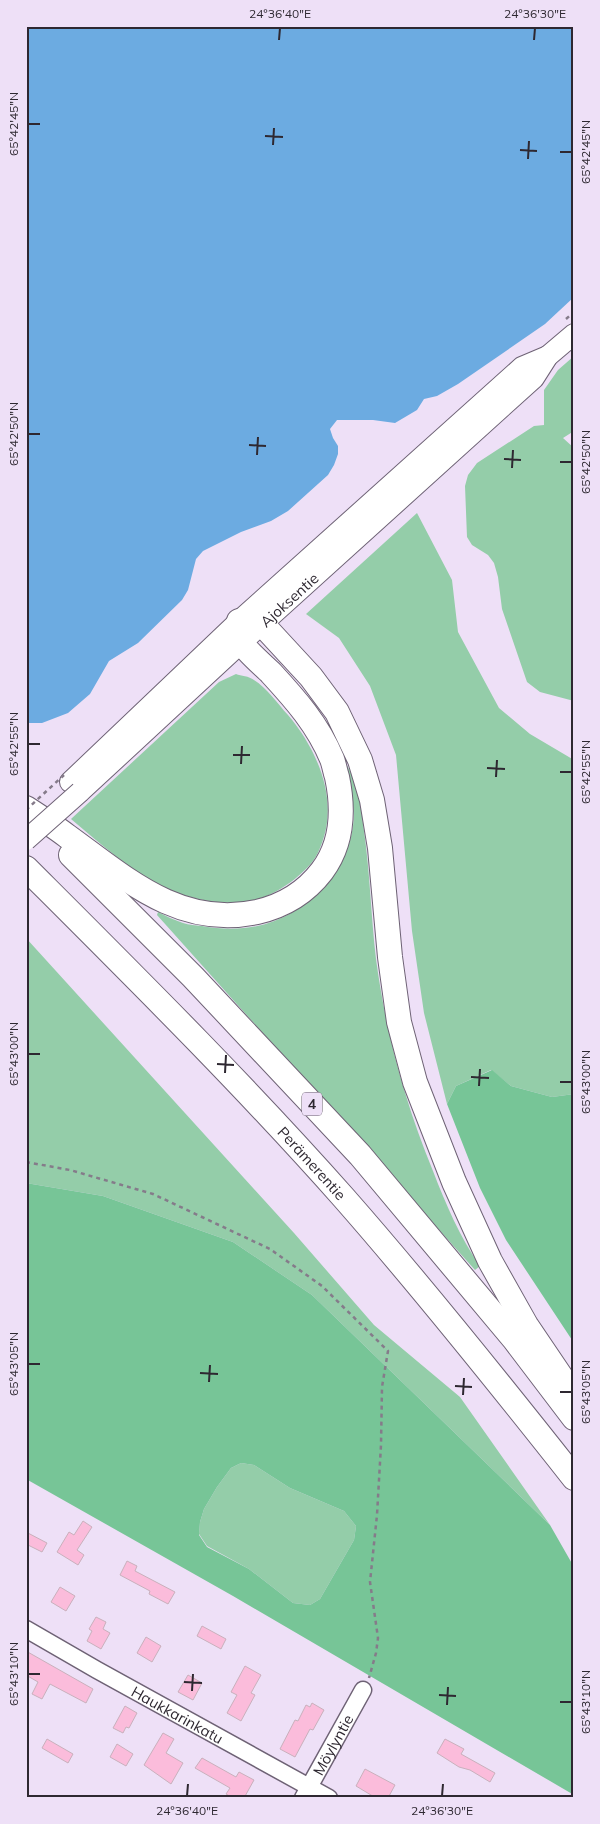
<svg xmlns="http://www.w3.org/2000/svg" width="600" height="1824" viewBox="0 0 600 1824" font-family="Mulish,sans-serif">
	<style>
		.green { fill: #94cda9 }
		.forest { fill: #77c597; fill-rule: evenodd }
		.water { fill: #6cabe1 }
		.building { fill: #fbbcdb; stroke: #c9b0bc }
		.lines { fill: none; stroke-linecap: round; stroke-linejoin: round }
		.minor-casing { stroke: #6e6275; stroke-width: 19 }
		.major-casing { stroke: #6e6275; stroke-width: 22 }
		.highway-casing { stroke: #6e6275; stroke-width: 26 }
		.path { stroke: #857b8a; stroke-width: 2.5; stroke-dasharray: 4 4; stroke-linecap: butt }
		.minor { stroke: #fff; stroke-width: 16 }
		.major { stroke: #fff; stroke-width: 20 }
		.highway { stroke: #fff; stroke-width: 24 }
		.major-bridge-casing { stroke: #6e6275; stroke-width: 22; stroke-linecap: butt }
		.path-bridge { stroke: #857b8a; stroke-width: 2.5; stroke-dasharray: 4 4; stroke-linecap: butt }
		.major-bridge { stroke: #fff; stroke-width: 20 }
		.ticks { fill: none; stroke: #2e2831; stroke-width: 2 }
		.labels { text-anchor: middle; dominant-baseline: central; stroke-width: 4; stroke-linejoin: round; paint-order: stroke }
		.shield { fill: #eee0f7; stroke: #685f6c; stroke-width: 1 }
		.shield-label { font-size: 14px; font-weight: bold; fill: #2e2831 }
		.street-label { font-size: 15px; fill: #2e2831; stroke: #eee0f7 }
		.neatline { fill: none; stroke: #2e2831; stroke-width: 2 }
		.ticks-label { font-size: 12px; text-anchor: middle; fill: #2e2831 }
	</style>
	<rect width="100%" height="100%" fill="#eee0f7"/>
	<g class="green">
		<polygon points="574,356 574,431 563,438 574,448 574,701 540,692 527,682 502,609 498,577 494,563 488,555 472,545 467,537 465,486 468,475 477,463 534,426 544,425 544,390 558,370"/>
		<polygon points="417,513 452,580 458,632 499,708 530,734 574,760 574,1094 552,1097 511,1086 491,1070 456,1086 447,1104 424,1013 412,931 396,755 370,686 339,638 306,614"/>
		<path d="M236,674C241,676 249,676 254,680C267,688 277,703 288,715C312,743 332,784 327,822C326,833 320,852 313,861C296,882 267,901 239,903C216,904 186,898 165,888C130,871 101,844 71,819L219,682Z"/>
		<path d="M345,762C358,782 361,807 364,831C370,873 371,916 376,959C386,1033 405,1103 433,1171C446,1205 460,1237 480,1266L475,1270L157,915L158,912C166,916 174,920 183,923C189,925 195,925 202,926C251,935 293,922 325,884C340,866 350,849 353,826C356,806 349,782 345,762Z"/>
		<polygon points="26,938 294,1233 374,1325 460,1397 550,1525 312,1295 233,1242 103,1196 26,1183"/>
		<polygon points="241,1463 254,1465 290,1488 344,1511 356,1526 354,1540 320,1599 310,1605 293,1603 249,1569 207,1546 199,1534 200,1522 204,1509 217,1487 231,1468"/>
	</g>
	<g class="forest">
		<polygon points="492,1070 511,1086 552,1097 574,1094 574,1343 506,1240 480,1188 447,1104 456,1086"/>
		<path d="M26,1183L103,1196L233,1242L312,1295L550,1525L574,1567V1795L233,1596L26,1479ZM241,1463L254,1465L290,1488L344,1511L356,1526L354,1540L320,1599L310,1605L293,1603L249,1569L207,1547L199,1535L200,1522L204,1509L217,1487L231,1468Z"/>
	</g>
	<polygon class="water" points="26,26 574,26 574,297 545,324 458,384 437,396 424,399 417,410 395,423 373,420 337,420 330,429 333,438 338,446 338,454 334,465 328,475 288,511 271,521 241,532 203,551 196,559 188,590 182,600 138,643 109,661 90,694 68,713 42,723 26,723"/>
	<g class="building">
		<polygon points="83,1521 92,1527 77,1550 84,1555 78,1565 57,1552 69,1532 74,1535"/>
		<polygon points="26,1532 47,1543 42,1552 26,1544"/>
		<polygon points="127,1561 137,1566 135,1571 175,1592 168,1604 149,1594 150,1591 120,1575"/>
		<polygon points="60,1587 75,1596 66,1611 51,1602"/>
		<polygon points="96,1617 106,1622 103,1629 110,1633 101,1649 87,1641 92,1631 89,1629"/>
		<polygon points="202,1626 226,1639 221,1649 197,1636"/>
		<polygon points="146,1637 161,1646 152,1662 137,1653"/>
		<polygon points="26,1651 93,1689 86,1703 50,1684 42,1699 32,1694 38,1682 26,1675"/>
		<polygon points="245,1666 261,1675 251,1693 255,1695 241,1721 227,1713 237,1695 231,1692"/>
		<polygon points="188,1675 202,1683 193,1700 178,1692"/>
		<polygon points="312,1703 324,1710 313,1730 310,1729 295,1757 280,1749 295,1720 298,1721 306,1705 310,1707"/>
		<polygon points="125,1706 137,1713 129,1728 126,1727 123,1733 113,1728"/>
		<polygon points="163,1733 174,1739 166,1753 183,1763 171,1784 144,1765"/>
		<polygon points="47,1739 73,1754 68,1763 42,1748"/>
		<polygon points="445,1739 464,1749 461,1754 495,1773 490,1782 470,1770 459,1767 437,1753"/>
		<polygon points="117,1744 133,1754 126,1766 110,1757"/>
		<polygon points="202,1758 236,1777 239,1772 254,1780 244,1798 233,1798 226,1794 230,1788 195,1768"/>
		<polygon points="365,1769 395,1785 388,1798 376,1798 356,1786"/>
	</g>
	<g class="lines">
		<g class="minor-casing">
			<g id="minor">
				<path id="s1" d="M26,1629L97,1670L329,1798"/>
				<path id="s2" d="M303,1798L363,1690"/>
			</g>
		</g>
		<g class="major-casing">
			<g id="major">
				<polyline points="70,782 239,621 522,367 548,356"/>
				<path id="s3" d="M80,792L241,643L534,378L548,356L574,334"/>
			</g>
		</g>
		<g class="highway-casing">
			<g id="highway">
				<path d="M26,808C40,817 54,826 67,836C124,877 179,929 257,912C283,906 306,892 322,871C343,843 344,810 337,777C335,771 334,764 332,759C318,725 295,699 271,673C264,666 246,651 242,643C239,638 239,627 239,621L263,625L311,677L337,712L360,760L372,800L380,848L390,957L399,1022L415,1082L454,1182L490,1261L526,1325L574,1396"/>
				<polyline points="71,855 193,977 360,1155 514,1339 574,1418"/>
				<path id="s4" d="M26,868C134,976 243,1084 344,1198C424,1289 499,1383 574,1478"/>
			</g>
		</g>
		<g class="path">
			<polyline points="566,319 574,312"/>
			<polyline points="26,1162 70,1170 153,1194 270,1249 322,1286 388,1351 382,1387 381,1445 377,1515 370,1582 378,1638 376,1653 369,1678"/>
		</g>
		<use href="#minor" class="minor"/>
		<use href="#major" class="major"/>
		<use href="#highway" class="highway"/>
		<g class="major-bridge-casing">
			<polyline id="major-bridge" points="26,840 80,792"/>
		</g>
		<polyline class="path-bridge" points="26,810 64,775"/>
		<use href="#major-bridge" class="major-bridge"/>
	</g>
	<path class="ticks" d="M279,40L280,28M534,40L535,28M28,124H40M265,136L283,137M273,145L274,128M520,150L537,151M560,152H572M528,159L529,141M28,434H40M249,445L266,446M257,455L258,437M504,459L521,460M560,462H572M512,468L513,450M28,744H40M233,755H250M241,764L242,746M487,768L505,769M560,772H572M496,777L497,760M28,1054H40M217,1064L234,1065M225,1073L226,1055M471,1077L489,1078M560,1082H572M479,1086L480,1069M28,1364H40M200,1373L218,1374M209,1382L210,1365M455,1386L472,1387M560,1392H572M463,1395L464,1378M28,1674H40M184,1682L202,1683M192,1691L193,1674M439,1695L456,1696M560,1702H572M447,1705L448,1687M187,1796L188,1784M442,1796L443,1784"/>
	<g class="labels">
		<rect class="shield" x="302" y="1092.5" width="20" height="23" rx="4"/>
		<g class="shield-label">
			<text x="312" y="1104">4</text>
		</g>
		<g class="street-label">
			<text stroke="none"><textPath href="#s3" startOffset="284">Ajoksentie</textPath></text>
			<text stroke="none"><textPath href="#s4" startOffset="411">Perämerentie</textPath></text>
			<text stroke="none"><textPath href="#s1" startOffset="174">Haukkarinkatu</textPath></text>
			<text stroke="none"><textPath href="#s2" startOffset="61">Möylyntie</textPath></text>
		</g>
	</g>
	<rect width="600" height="1824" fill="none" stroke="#eee0f7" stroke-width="55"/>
	<rect x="28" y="28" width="544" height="1768" class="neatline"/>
	<g class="ticks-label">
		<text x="280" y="18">24°36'40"E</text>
		<text x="535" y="18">24°36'30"E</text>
		<text transform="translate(14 124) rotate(-90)" y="4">65°42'45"N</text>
		<text transform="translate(586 152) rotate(-90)" y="4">65°42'45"N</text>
		<text transform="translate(14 434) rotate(-90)" y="4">65°42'50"N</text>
		<text transform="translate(586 462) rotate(-90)" y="4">65°42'50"N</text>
		<text transform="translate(14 744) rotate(-90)" y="4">65°42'55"N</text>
		<text transform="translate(586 772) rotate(-90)" y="4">65°42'55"N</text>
		<text transform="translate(14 1054) rotate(-90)" y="4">65°43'00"N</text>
		<text transform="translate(586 1082) rotate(-90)" y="4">65°43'00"N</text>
		<text transform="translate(14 1364) rotate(-90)" y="4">65°43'05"N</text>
		<text transform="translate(586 1392) rotate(-90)" y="4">65°43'05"N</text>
		<text transform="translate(14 1674) rotate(-90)" y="4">65°43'10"N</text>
		<text transform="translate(586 1702) rotate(-90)" y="4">65°43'10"N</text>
		<text x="187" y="1815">24°36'40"E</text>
		<text x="442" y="1815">24°36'30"E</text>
	</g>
</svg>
